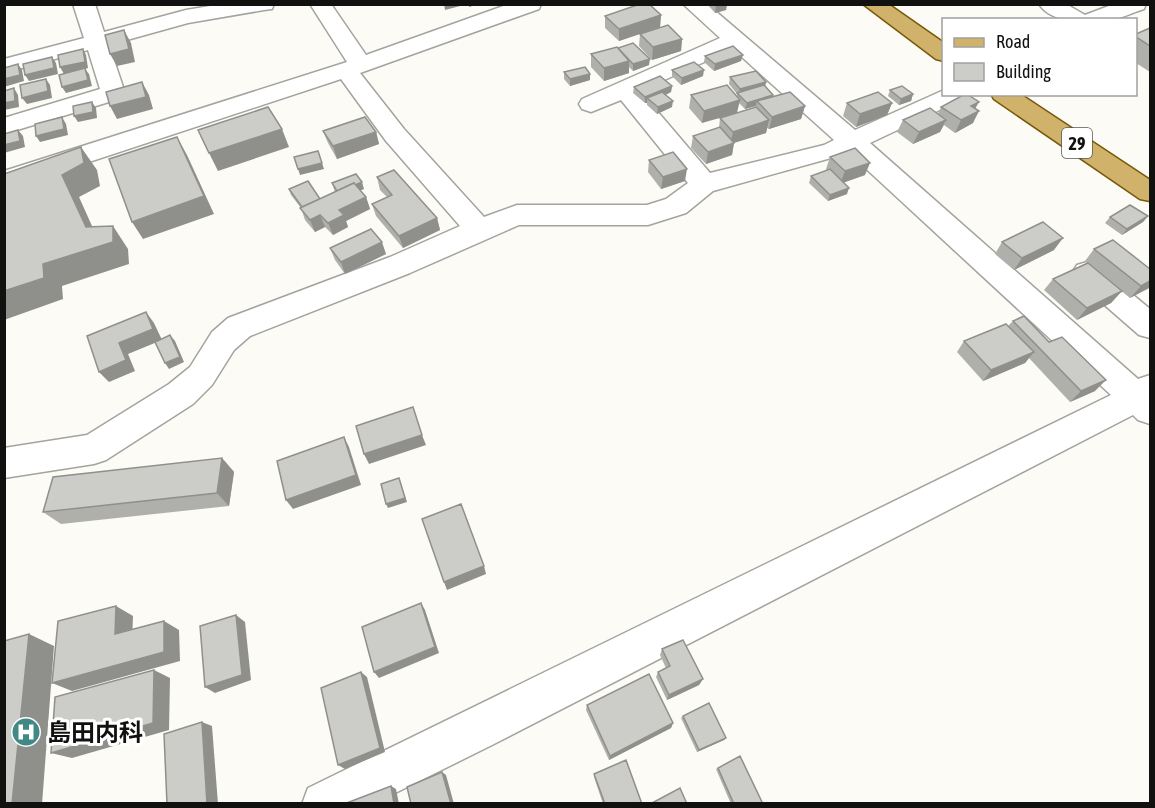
<svg xmlns="http://www.w3.org/2000/svg" width="1155" height="808" viewBox="0 0 1155 808" font-family="'Asap Condensed','Noto Sans JP',sans-serif">
	<style>
		.lines { fill: none; stroke-linecap: round; stroke-linejoin: round }
		.minor-casing { stroke: #a4a39e; stroke-width: 3 }
		.major-casing { stroke: #78580a; stroke-width: 3 }
		.minor { fill: #fff; fill-rule: evenodd }
		.major { fill: #d0b26a; fill-rule: evenodd }
		.wall { fill: #afb0ac }
		.shaded-wall { fill: #8f908c }
		.building { fill: #cccdc8; stroke: #8f908c; stroke-width: 1.5 }
		.labels { text-anchor: middle; dominant-baseline: central; stroke-width: 6; stroke-linejoin: round; paint-order: stroke }
		.shield { fill: #fff; stroke: #585857; stroke-width: 1.5 }
		.shield-label { font-size: 18px; font-weight: bold; fill: #11110f }
		.near-poi-label { font-size: 24px; font-weight: bold; fill: #11110f; stroke: #fff; text-anchor: start }
	</style>
	<rect width="100%" height="100%" fill="#fcfbf6"/>
	<g class="lines">
		<g class="minor-casing">
			<g id="minor">
				<polygon points="73,4 95,4 104,32 186,10 222,4 274,4 272,9 264,10 188,23 109,45 125,93 122,98 4,134 4,118 100,89 88,50 4,73 4,59 84,38"/>
				<path d="M310,4H331L366,55L509,4H541L539,9L360,73L404,129L484,217L517,205H647L666,199L688,183L621,100L591,112L582,109L579,104L582,99L720,38L683,4H707L855,130L944,90V94H966L963,99L870,143L1138,379L1150,375V424L1138,420L1133,415L492,745L373,804H302L308,788L1111,395L849,153L713,191L686,213L648,225H519L410,273L250,336L234,350L212,385L193,404L106,460L94,464L4,478V448L87,435L169,384L190,367L212,332L228,318L390,257L460,226L386,141L341,79L4,190V171L347,62ZM733,49L834,140L824,145L710,173L640,91Z"/>
				<path d="M1039,4H1066L1085,15L1114,4H1146L1144,9C1134,12 1122,18 1111,20C1090,22 1052,25 1039,4Z"/>
				<polygon points="1087,262 1097,265 1150,309 1150,338 1139,335 1077,281 1072,273 1077,265"/>
			</g>
		</g>
		<g class="major-casing">
			<g id="major">
				<polygon points="863,4 888,4 944,43 944,61 936,59"/>
				<polygon points="991,94 1020,94 1150,180 1150,201 1140,199 994,99"/>
			</g>
		</g>
		<use href="#minor" class="minor"/>
		<use href="#major" class="major"/>
	</g>
	<g class="wall">
		<polygon points="707,4 727,4 726,10 715,13"/>
		<polygon points="661,15 660,27 682,39 681,51 652,60 639,46 640,34 619,41 605,28 605,16"/>
		<polygon points="1150,28 1150,72 1136,63 1136,34"/>
		<polygon points="591,54 649,65 633,71 629,67 629,73 604,81 591,67"/>
		<polygon points="705,56 741,61 714,71 704,62"/>
		<polygon points="672,70 703,76 681,85 672,76"/>
		<polygon points="564,72 590,74 590,80 570,86 564,79"/>
		<polygon points="730,77 765,87 773,95 773,97 805,106 801,119 769,129 767,128 766,133 734,143 732,155 706,164 691,148 693,136 719,128 720,118 756,107 756,106 745,109 739,103 702,123 689,108 691,95 737,97 737,94 729,84"/>
		<polygon points="672,86 671,92 666,95 672,107 657,114 647,105 647,103 645,103 633,93 634,87"/>
		<polygon points="890,90 913,94 911,101 899,105 888,96"/>
		<polygon points="847,103 892,103 887,115 856,127 843,116"/>
		<polygon points="941,107 975,108 973,123 955,133 944,125 940,132 913,144 897,132 903,120 938,114"/>
		<polygon points="323,131 376,132 379,144 337,159 328,143"/>
		<polygon points="830,157 865,175 844,182 847,194 828,201 809,183 811,176 827,170 826,169"/>
		<polygon points="649,160 685,181 661,189 648,172"/>
		<polygon points="377,177 437,218 440,230 403,248 376,216 372,204 387,197 380,190"/>
		<polygon points="332,183 364,189 360,190 366,197 370,209 346,221 348,227 333,235 325,227 315,232 305,220 301,208 291,195 289,189 320,199 335,192"/>
		<polygon points="1148,216 1143,222 1122,235 1105,223 1110,217"/>
		<polygon points="1002,242 1054,250 1014,270 995,254"/>
		<polygon points="330,248 386,254 345,274 335,260"/>
		<polygon points="1094,249 1149,288 1130,298 1108,280 1122,291 1111,303 1077,320 1044,290 1053,279 1087,263 1085,261"/>
		<polygon points="1013,321 1095,391 1070,402 1029,358 1025,363 983,381 957,352 964,341 1008,326"/>
		<polygon points="222,458 234,472 229,506 61,524 43,512"/>
		<polygon points="662,649 703,679 699,685 667,700 656,677 658,672 666,668 660,655"/>
		<polygon points="587,705 673,723 671,728 609,760 586,710"/>
		<polygon points="683,716 726,738 724,740 697,752 681,718"/>
		<polygon points="718,768 759,804 731,804 716,769"/>
		<polygon points="594,774 642,804 603,804 594,777"/>
	</g>
	<g class="shaded-wall">
		<polygon points="444,4 464,4 464,5 445,10"/>
		<polygon points="469,4 480,4 469,7"/>
		<polygon points="716,4 727,4 726,10 715,13"/>
		<polygon points="661,15 660,27 619,41 619,29"/>
		<polygon points="124,30 131,43 135,62 117,66 110,54"/>
		<polygon points="682,39 681,51 652,60 653,47"/>
		<polygon points="83,49 86,55 88,68 85,69 89,74 92,86 66,93 62,87 64,74 60,67"/>
		<polygon points="743,55 741,61 714,71 715,64"/>
		<polygon points="52,57 56,63 58,74 29,81 25,75"/>
		<polygon points="650,59 649,65 633,71 633,64"/>
		<polygon points="629,61 629,73 604,81 604,68"/>
		<polygon points="18,64 22,70 24,81 4,87 4,79"/>
		<polygon points="704,70 703,76 681,85 682,78"/>
		<polygon points="590,74 590,80 570,86 570,79"/>
		<polygon points="46,79 50,85 52,98 27,104 22,98"/>
		<polygon points="142,82 149,95 153,109 117,119 110,106"/>
		<polygon points="766,82 765,88 738,95 740,89"/>
		<polygon points="672,86 671,92 650,101 647,98 647,103 645,103 645,97"/>
		<polygon points="14,88 18,95 19,107 4,110 4,103"/>
		<polygon points="913,94 911,101 899,105 901,99"/>
		<polygon points="773,95 772,102 757,101 756,106 745,109 747,103"/>
		<polygon points="740,100 737,113 702,123 704,111"/>
		<polygon points="673,101 672,107 657,114 658,107"/>
		<polygon points="92,102 96,108 97,118 78,122 74,116"/>
		<polygon points="979,102 972,114 971,106"/>
		<polygon points="892,103 887,115 856,127 860,114"/>
		<polygon points="805,106 801,119 769,129 772,117"/>
		<polygon points="979,111 973,123 955,133 961,120"/>
		<polygon points="62,117 66,124 68,135 40,142 36,136"/>
		<polygon points="769,120 766,133 730,144 733,132"/>
		<polygon points="946,120 940,132 913,144 919,132"/>
		<polygon points="282,129 289,147 218,171 209,153"/>
		<polygon points="18,130 23,136 25,147 4,153 4,145"/>
		<polygon points="376,132 379,144 337,159 333,146"/>
		<polygon points="177,137 187,155 214,214 143,239 132,222"/>
		<polygon points="734,143 732,155 706,164 708,152"/>
		<polygon points="81,147 97,170 100,186 79,197 101,246 113,226 128,249 129,264 62,286 63,299 4,320 4,291 86,227 62,175"/>
		<polygon points="322,163 324,169 300,175 298,169"/>
		<polygon points="870,163 865,175 840,184 845,171"/>
		<polygon points="687,169 685,181 661,189 663,177"/>
		<polygon points="362,182 364,189 340,198 338,192"/>
		<polygon points="849,188 847,194 828,201 830,195"/>
		<polygon points="366,197 370,209 346,221 348,227 333,235 328,223 339,210"/>
		<polygon points="320,215 325,227 315,232 310,220"/>
		<polygon points="1148,216 1143,222 1122,235 1127,229"/>
		<polygon points="437,218 440,230 403,248 399,236"/>
		<polygon points="1063,238 1054,250 1014,270 1022,258"/>
		<polygon points="382,242 386,254 345,274 341,262"/>
		<polygon points="1150,281 1150,286 1149,288 1130,298 1141,286"/>
		<polygon points="1122,291 1111,303 1077,320 1087,308"/>
		<polygon points="146,312 154,323 162,340 128,354 135,371 109,382 99,372 119,343"/>
		<polygon points="170,335 175,341 184,362 169,369 165,363"/>
		<polygon points="1034,352 1025,363 983,381 991,370"/>
		<polygon points="1106,380 1095,391 1070,402 1081,391"/>
		<polygon points="422,435 426,445 369,464 364,454"/>
		<polygon points="344,437 349,447 361,485 293,509 286,500"/>
		<polygon points="222,458 234,472 229,506 217,493"/>
		<polygon points="399,478 407,502 388,508 386,504"/>
		<polygon points="484,566 486,574 447,590 444,582"/>
		<polygon points="421,603 425,610 439,653 379,678 374,672"/>
		<polygon points="116,606 133,616 132,643 115,634"/>
		<polygon points="236,615 245,622 251,680 215,693 205,687"/>
		<polygon points="164,621 179,630 180,661 72,691 52,683"/>
		<polygon points="29,634 54,646 42,804 12,804"/>
		<polygon points="154,670 170,678 169,730 72,758 51,753"/>
		<polygon points="361,672 367,677 385,752 345,769 338,765"/>
		<polygon points="703,679 699,685 667,700 669,695"/>
		<polygon points="202,722 212,726 218,804 207,804"/>
		<polygon points="673,723 671,728 609,760 610,756"/>
		<polygon points="726,738 724,740 697,752 699,750"/>
		<polygon points="442,772 446,775 454,804 451,804"/>
		<polygon points="391,786 396,789 399,804 394,804"/>
	</g>
	<g class="building">
		<polygon points="640,4 649,4 661,15 619,29 605,16"/>
		<polygon points="668,25 682,39 653,47 640,34"/>
		<polygon points="1150,28 1150,46 1136,37 1136,34"/>
		<polygon points="124,30 129,49 110,54 105,35"/>
		<polygon points="633,43 650,59 633,64 618,48"/>
		<polygon points="733,46 743,55 715,64 705,56"/>
		<polygon points="617,47 629,61 604,68 591,54"/>
		<polygon points="83,49 85,62 60,67 58,55"/>
		<polygon points="52,57 54,68 25,75 23,64"/>
		<polygon points="694,62 704,70 682,78 672,70"/>
		<polygon points="18,64 20,75 4,79 4,68"/>
		<polygon points="585,67 590,74 570,79 564,72"/>
		<polygon points="85,68 88,80 62,87 59,75"/>
		<polygon points="756,71 766,82 740,89 730,77"/>
		<polygon points="660,76 672,86 645,97 634,87"/>
		<polygon points="46,79 48,91 22,98 20,85"/>
		<polygon points="142,82 146,97 110,106 106,92"/>
		<polygon points="727,85 740,100 704,111 691,95"/>
		<polygon points="764,85 773,95 747,103 737,93"/>
		<polygon points="902,86 913,94 901,99 890,90"/>
		<polygon points="14,88 15,101 4,103 4,91"/>
		<polygon points="662,92 673,101 658,107 647,98"/>
		<polygon points="790,92 805,106 772,117 757,101"/>
		<polygon points="878,92 892,103 860,114 847,103"/>
		<polygon points="965,94 967,94 979,102 971,106 979,111 961,120 941,107"/>
		<polygon points="92,102 93,112 74,116 73,106"/>
		<polygon points="268,107 282,129 209,153 198,130"/>
		<polygon points="756,107 769,120 733,132 720,118"/>
		<polygon points="930,108 946,120 919,132 903,120"/>
		<polygon points="62,117 64,129 36,136 35,124"/>
		<polygon points="365,117 376,132 333,146 323,131"/>
		<polygon points="720,127 734,143 708,152 693,136"/>
		<polygon points="18,130 20,141 4,145 4,134"/>
		<polygon points="177,137 204,196 132,222 109,159"/>
		<polygon points="81,147 84,163 62,175 86,227 113,226 113,242 43,264 44,278 4,291 4,174"/>
		<polygon points="855,148 870,163 845,171 830,157"/>
		<polygon points="318,151 322,163 298,169 294,157"/>
		<polygon points="673,152 687,169 663,177 649,160"/>
		<polygon points="830,169 849,188 830,195 811,176"/>
		<polygon points="394,170 437,218 399,236 372,204 392,195 377,177"/>
		<polygon points="356,174 362,182 355,185 354,183 337,191 332,183"/>
		<polygon points="308,181 320,199 302,207 289,189"/>
		<polygon points="354,183 366,197 339,210 344,215 328,223 320,215 310,220 300,208"/>
		<polygon points="1130,205 1148,216 1127,229 1110,217"/>
		<polygon points="1043,222 1063,238 1022,258 1002,242"/>
		<polygon points="371,229 382,242 341,262 330,248"/>
		<polygon points="1113,240 1150,269 1150,281 1141,286 1094,249"/>
		<polygon points="1088,263 1122,291 1087,308 1053,279"/>
		<polygon points="146,312 153,329 119,343 126,360 99,372 87,336"/>
		<polygon points="1024,316 1049,342 1062,337 1106,380 1081,391 1013,321"/>
		<polygon points="1006,324 1034,352 991,370 964,341"/>
		<polygon points="170,335 180,357 165,363 155,342"/>
		<polygon points="413,407 422,435 364,454 356,426"/>
		<polygon points="344,437 356,475 286,500 277,461"/>
		<polygon points="222,458 217,493 43,512 53,477"/>
		<polygon points="399,478 405,498 386,504 381,484"/>
		<polygon points="461,504 484,566 444,582 422,519"/>
		<polygon points="421,603 435,647 374,672 362,627"/>
		<polygon points="116,606 115,634 164,621 164,652 52,683 58,621"/>
		<polygon points="236,615 242,675 205,687 200,626"/>
		<polygon points="29,634 12,804 4,804 4,641"/>
		<polygon points="683,640 703,679 669,695 658,672 670,666 662,649"/>
		<polygon points="154,670 153,723 51,753 55,697"/>
		<polygon points="361,672 380,748 338,765 321,688"/>
		<polygon points="649,674 673,723 610,756 587,705"/>
		<polygon points="709,703 726,738 699,750 683,716"/>
		<polygon points="202,722 207,804 167,804 164,734"/>
		<polygon points="740,756 762,802 759,804 734,804 718,768"/>
		<polygon points="626,760 642,804 605,804 594,774"/>
		<polygon points="442,772 451,804 411,804 407,787"/>
		<polygon points="391,786 394,804 344,804"/>
		<polygon points="680,788 687,804 652,804 652,803"/>
	</g>
	<defs>
		<g id="hospital-disc" transform="scale(1.5)"><circle r="9.5" fill="#418985" stroke="#fff"/><path d="M-5-5h3v3.5h4V-5h3V5h-3V1.5h-4V5h-3Z" fill="#fff"/></g>
	</defs>
	<g fill-rule="evenodd">
		<use href="#hospital-disc" x="26" y="732"/>
	</g>
	<g class="labels">
		<rect class="shield" x="1062" y="128" width="30" height="30" rx="4.5"/>
		<g class="shield-label">
			<text x="1077" y="143">29</text>
		</g>
		<g class="near-poi-label">
			<text x="47" y="732">島田内科</text>
		</g>
	</g>
	<rect width="1155" height="808" fill="none" stroke="#11110f" stroke-width="12"/>
	<rect x="942" y="18" width="195" height="78" fill="#ffffff" stroke="#a0a09f" stroke-width="1.5"/>
	<rect x="954" y="38" width="30" height="9" fill="#d0b26a" stroke="#a0a09f" stroke-width="1.5"/>
	<text x="996" y="48" font-size="18" fill="#11110f">Road</text>
	<rect x="954" y="63" width="30" height="18" fill="#cccdc8" stroke="#a0a09f" stroke-width="1.5"/>
	<text x="996" y="78" font-size="18" fill="#11110f">Building</text>
</svg>
